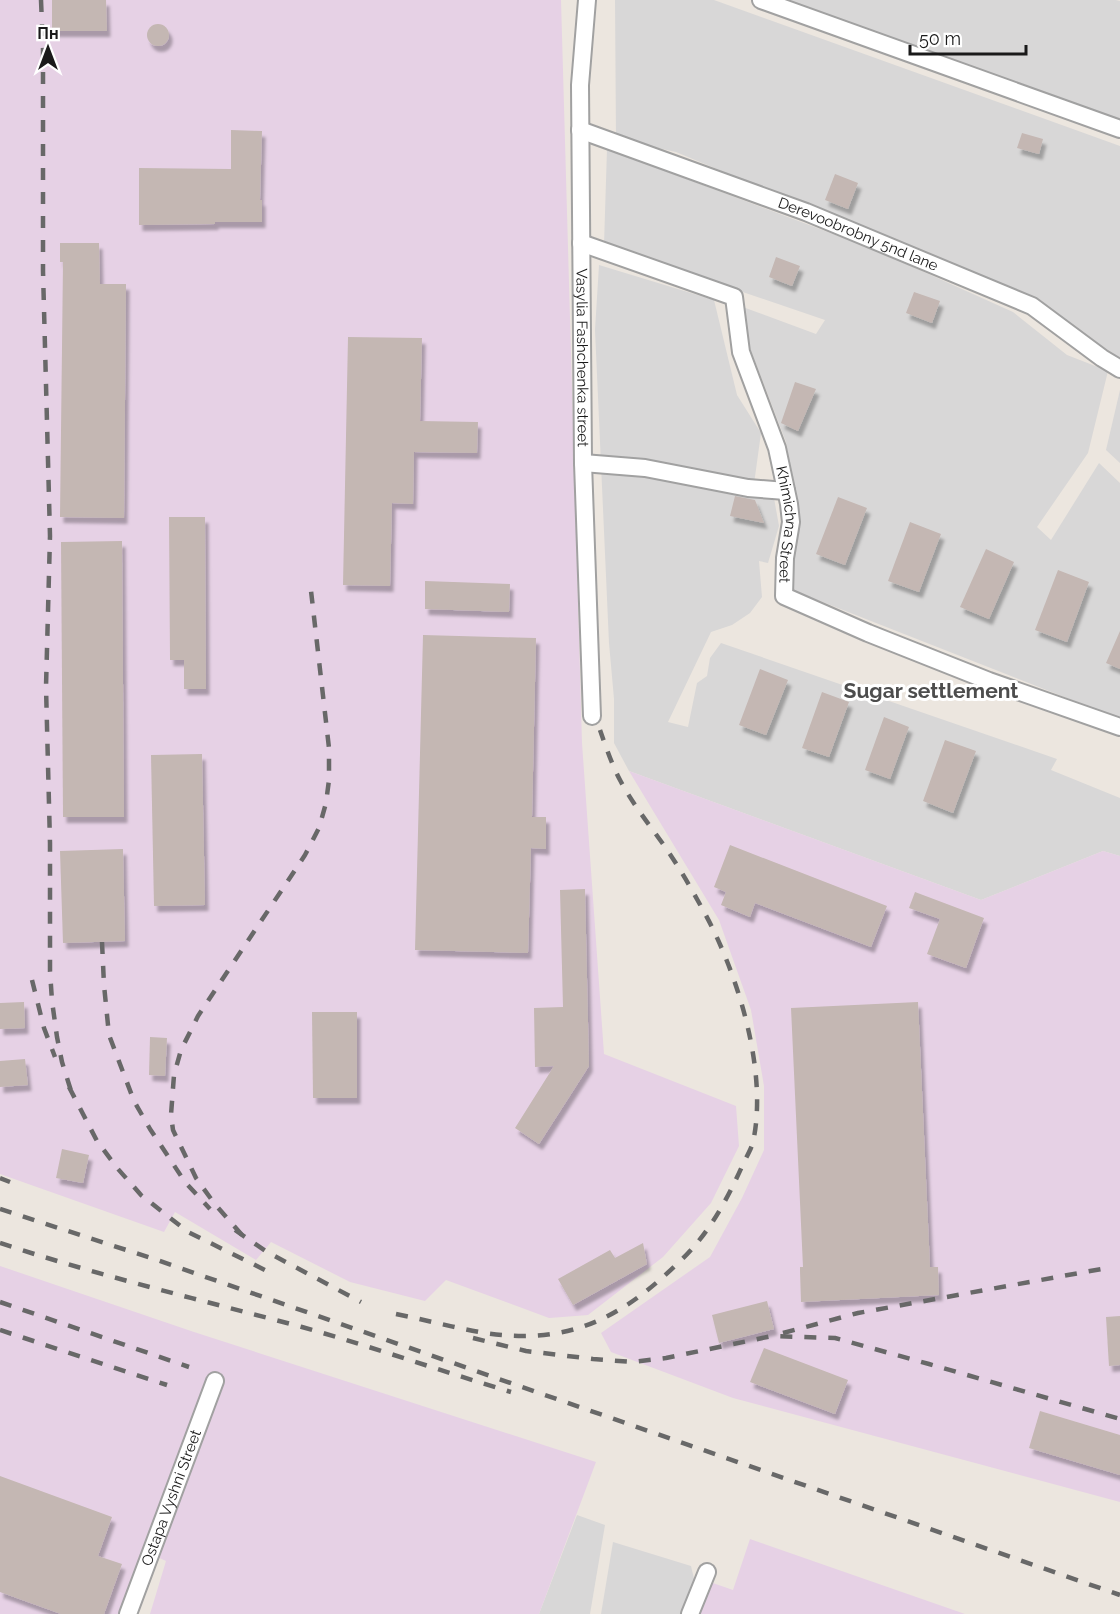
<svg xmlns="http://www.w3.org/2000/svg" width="1120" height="1614" viewBox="0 0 1120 1614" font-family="Raleway,sans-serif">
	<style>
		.residential { fill: #d8d7d7 }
		.industrial { fill: #e6d1e5 }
		.building { fill: #c4b7b3; filter: url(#shadow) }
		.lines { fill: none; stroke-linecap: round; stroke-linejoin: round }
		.minor-casing { stroke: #a1a1a1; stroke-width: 20 }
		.minor { stroke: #fff; stroke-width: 16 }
		.rail { stroke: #686868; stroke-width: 4.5; stroke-dasharray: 12 12; stroke-linecap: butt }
		.labels { text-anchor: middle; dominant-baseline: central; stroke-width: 6; stroke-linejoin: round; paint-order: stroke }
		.street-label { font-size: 15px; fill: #1a1a1a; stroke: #fff }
		.district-label { font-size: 21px; font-weight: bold; fill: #4d4d4d; stroke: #fff }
	</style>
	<defs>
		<filter id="shadow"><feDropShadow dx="3.5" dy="6" stdDeviation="1.5" flood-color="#0004"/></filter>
	</defs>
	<rect width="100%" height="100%" fill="#ece6df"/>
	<g class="residential">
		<polygon points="615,0 714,0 1120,146 1120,358 1036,302 676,152 616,139"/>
		<polygon points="774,0 1116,0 1120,1 1120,121"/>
		<polygon points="607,149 873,249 1013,312 1067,355 1108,371 1088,453 1037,527 1051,540 1099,463 1120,483 1120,719 787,588 794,496 786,442 741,325 740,306 816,334 825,320 604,245"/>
		<polygon points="599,265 714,300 737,395 761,433 754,484 772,487 779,526 768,563 759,561 762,597 750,613 732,625 711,632 668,722 688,727 697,683 707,676 710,658 721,643 1057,759 1051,770 1120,798 1120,856 1103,851 981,900 629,771 614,743 614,699 609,643 595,330"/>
		<polygon points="1120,390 1120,463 1106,450"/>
		<polygon points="577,1515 605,1525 590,1614 539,1614"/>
		<polygon points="613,1542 691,1566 696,1587 685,1614 601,1614"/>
	</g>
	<g class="industrial">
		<polygon points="0,0 561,0 582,743 604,1054 736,1106 739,1146 711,1203 663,1257 588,1315 549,1318 446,1280 425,1301 350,1282 271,1242 256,1260 175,1212 164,1232 0,1174"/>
		<polygon points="629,771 981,900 1103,851 1120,856 1120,1502 733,1398 611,1352 601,1333 710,1257 742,1198 764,1150 764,1086 751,1010 719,920"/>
		<polygon points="0,1266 194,1332 596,1462 539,1614 150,1614 166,1561 142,1550 119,1614 0,1614"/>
		<polygon points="750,1539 965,1614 695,1614 707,1581 733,1590"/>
	</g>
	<g class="building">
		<polygon points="52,0 106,0 107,31 52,31"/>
		<circle cx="158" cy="35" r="11"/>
		<polygon points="231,130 262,131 260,200 262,200 262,222 215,222 215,224 139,225 139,168 231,169"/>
		<polygon points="1022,133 1043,139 1039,154 1017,148"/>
		<polygon points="835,174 858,183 848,209 825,200"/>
		<polygon points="60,243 99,243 100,284 126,284 124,518 60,517 63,262 60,262"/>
		<polygon points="776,257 800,266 792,286 769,277"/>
		<polygon points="914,292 940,301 932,323 906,313"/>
		<polygon points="348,337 422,338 420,421 478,422 477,453 414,452 413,504 392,503 390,586 343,585"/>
		<polygon points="795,382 816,389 798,431 781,423"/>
		<polygon points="735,496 755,500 764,523 730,516"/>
		<polygon points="838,497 867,508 845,565 816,554"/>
		<polygon points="169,517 205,517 206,689 184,689 184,660 170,660"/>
		<polygon points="910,522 941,534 919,592 888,581"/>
		<polygon points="122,541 124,817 63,817 61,542"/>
		<polygon points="986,549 1014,562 989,619 960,607"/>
		<polygon points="1058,570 1089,582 1067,642 1035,630"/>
		<polygon points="425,581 510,584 509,612 425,609"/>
		<polygon points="1120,631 1120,669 1106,663"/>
		<polygon points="423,635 536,638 532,817 546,817 546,849 531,848 528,953 415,950"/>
		<polygon points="760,669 788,680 766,735 739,725"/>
		<polygon points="822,692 849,702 829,757 802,748"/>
		<polygon points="884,717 909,727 890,779 865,770"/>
		<polygon points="945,740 976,751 953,813 923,801"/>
		<polygon points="202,754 205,905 154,906 151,755"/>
		<polygon points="730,845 887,906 871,947 755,903 750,917 721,905 726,892 714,887"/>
		<polygon points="123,849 125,941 63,943 60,851"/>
		<polygon points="585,889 589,1066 539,1144 515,1128 554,1066 535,1067 534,1008 563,1007 560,890"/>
		<polygon points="915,892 984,918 966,968 927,954 940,919 909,908"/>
		<polygon points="24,1002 25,1028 0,1029 0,1003"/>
		<polygon points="918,1002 930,1267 938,1267 939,1295 801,1302 800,1271 800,1267 803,1267 791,1008"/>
		<polygon points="312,1012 357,1012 357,1098 313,1098"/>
		<polygon points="150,1037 167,1038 165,1076 149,1075"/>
		<polygon points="25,1059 28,1085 0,1087 0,1061"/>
		<polygon points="62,1149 89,1155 83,1183 56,1178"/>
		<polygon points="643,1243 647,1264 573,1305 558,1279 610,1250 615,1258"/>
		<polygon points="767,1301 774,1329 719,1343 712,1315"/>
		<polygon points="1120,1316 1120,1365 1109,1366 1106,1317"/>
		<polygon points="764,1348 848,1380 835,1414 750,1382"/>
		<polygon points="1040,1411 1120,1435 1120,1475 1029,1448"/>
		<polygon points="0,1476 112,1517 98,1556 122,1564 104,1614 61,1614 0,1592"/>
	</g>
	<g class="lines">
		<g class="minor-casing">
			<g id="minor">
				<path id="s1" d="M587,0L580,85L583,463L592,716"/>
				<polyline points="761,0 1120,129"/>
				<path id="s2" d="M580,130L806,212L1032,306L1102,358L1120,369"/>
				<path id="s3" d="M581,243L734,297L741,352L777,448L789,504L791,522L785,558L784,596L868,633L989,681L1120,727"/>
				<polyline points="583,463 645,468 748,488 786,491"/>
				<path id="s4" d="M128,1614L215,1381"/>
				<polyline points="690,1614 707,1572"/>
			</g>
		</g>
		<use href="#minor" class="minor"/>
		<g class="rail">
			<polyline points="41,0 43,49 43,271 50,536 46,687 50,843 50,971 52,1001 57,1037 62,1062 72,1094"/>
			<polyline points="102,942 104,985 109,1035 134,1101 150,1129 185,1182 210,1209"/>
			<polyline points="32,980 44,1028 55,1057"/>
			<polyline points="69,1087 97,1141 118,1169 141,1195 188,1232 265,1270"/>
			<polyline points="0,1178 10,1182"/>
			<polyline points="0,1209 154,1259 1120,1595"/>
			<polyline points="235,1230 267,1252 361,1302"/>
			<polyline points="242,1235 214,1203 196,1178 173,1130 171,1115 174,1075 181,1050 198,1016 305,855 319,828 326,803 329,780 329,748 310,582"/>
			<path d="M0,1243C100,1276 201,1300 302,1327C373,1347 441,1371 511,1392"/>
			<polyline points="0,1302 189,1367"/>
			<path d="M396,1314C426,1320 455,1328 485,1333C567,1345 619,1320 677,1264C708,1236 727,1200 744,1162C748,1154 753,1146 754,1137C767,1068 737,971 703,910C691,888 678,865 663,844C648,823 632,803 620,780C612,765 606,747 600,730"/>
			<polyline points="0,1330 167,1385"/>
			<polyline points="783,1333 858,1313 1107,1268"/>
			<polyline points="473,1338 526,1351 593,1359 632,1362 666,1358 772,1336 835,1338 929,1364 1120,1419"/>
		</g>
	</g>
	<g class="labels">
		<g class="street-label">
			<text stroke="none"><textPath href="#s2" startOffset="297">Derevoobrobny 5nd lane</textPath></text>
			<text stroke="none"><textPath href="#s1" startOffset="358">Vasylia Fashchenka street</textPath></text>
			<text stroke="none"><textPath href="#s3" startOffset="398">Khimichna Street</textPath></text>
			<text stroke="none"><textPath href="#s4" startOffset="124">Ostapa Vyshni Street</textPath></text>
		</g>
		<g class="district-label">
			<text x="931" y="690">Sugar settlement</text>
		</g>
	</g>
	<g transform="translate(48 48)" stroke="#ffffff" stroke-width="4.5" paint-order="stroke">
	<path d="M0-4.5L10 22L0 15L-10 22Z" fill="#1a1a1a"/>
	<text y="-9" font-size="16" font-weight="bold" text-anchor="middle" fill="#1a1a1a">Пн</text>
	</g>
	<path d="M910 45v9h116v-9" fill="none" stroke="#1a1a1a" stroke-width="3"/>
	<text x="919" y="45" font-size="18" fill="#1a1a1a" stroke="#ffffff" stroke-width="4.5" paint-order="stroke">50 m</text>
</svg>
